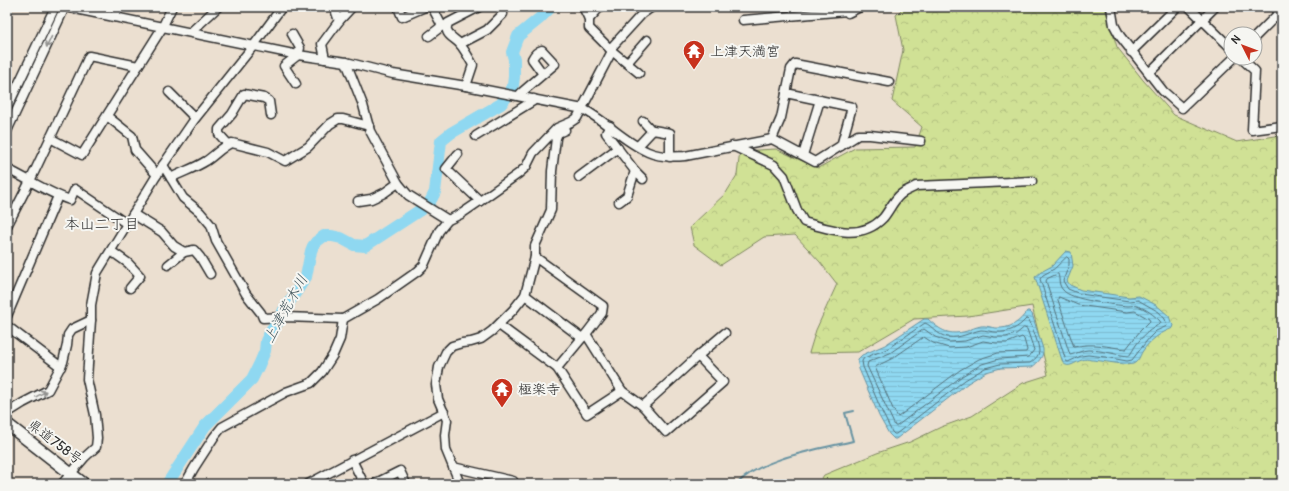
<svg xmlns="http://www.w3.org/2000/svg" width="1289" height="491" viewBox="0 0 1289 491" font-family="Pangolin,'Klee One',sans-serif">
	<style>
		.forest { fill: url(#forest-crowns); stroke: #7e8660 }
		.water { fill: url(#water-rules); stroke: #6793a2 }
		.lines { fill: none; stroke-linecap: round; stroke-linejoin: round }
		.shore { stroke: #53707a; stroke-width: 1 }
		.stream { stroke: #6793a2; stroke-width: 2 }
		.river { stroke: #8fd8f1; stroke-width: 12 }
		.minor-casing { stroke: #2b2b2b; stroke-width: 11 }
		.major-casing { stroke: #2b2b2b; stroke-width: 14 }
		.minor { stroke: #f6f6f2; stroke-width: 8 }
		.major { stroke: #f6f6f2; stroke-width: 11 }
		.oneway { stroke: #90908e }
		.labels { text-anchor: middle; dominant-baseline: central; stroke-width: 4; stroke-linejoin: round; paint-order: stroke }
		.poi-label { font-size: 14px; fill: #2b2b2b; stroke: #f6f6f2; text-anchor: start }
		.street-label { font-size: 14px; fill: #2b2b2b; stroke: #f6f6f2 }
		.neighbourhood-label { font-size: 15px; fill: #2b2b2b; stroke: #f6f6f2 }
		.water-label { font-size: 15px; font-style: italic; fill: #44565c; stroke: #f6f6f2 }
	</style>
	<defs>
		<pattern id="forest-crowns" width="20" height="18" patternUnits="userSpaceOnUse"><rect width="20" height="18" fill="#d0e195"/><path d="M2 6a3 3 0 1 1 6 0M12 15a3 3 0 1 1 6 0" fill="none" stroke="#b3c181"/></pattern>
		<pattern id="water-rules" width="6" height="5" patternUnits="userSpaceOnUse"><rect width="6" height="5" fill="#8fd8f1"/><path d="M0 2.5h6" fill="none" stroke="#7cbacf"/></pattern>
	</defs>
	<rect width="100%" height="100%" fill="#ebdfd0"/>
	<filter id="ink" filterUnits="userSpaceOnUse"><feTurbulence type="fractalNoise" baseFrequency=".025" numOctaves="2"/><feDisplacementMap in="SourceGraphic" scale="8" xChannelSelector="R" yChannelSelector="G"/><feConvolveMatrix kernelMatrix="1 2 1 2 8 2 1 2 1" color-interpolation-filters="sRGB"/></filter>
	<g filter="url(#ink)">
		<polygon class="forest" points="904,7 1105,7 1117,47 1143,80 1174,115 1237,142 1282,135 1282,484 818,484 824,475 877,453 910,442 941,427 972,416 1023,383 1048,375 1032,306 968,316 914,319 858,352 809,353 816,330 837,284 820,262 795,235 764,237 721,265 694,245 690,227 726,193 737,175 740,151 776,149 818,168 855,148 915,147 922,127 892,101 903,50 896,15"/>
		<g class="water">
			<path d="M1066,251L1071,252L1073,266L1067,281L1070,285L1081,290L1129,297L1139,296L1156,305L1161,309L1169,316L1171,322L1174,325L1173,328C1160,333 1150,340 1142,352C1140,356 1138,362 1133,364C1128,366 1099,360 1091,360C1088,359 1085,359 1082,360C1075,362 1069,369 1063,363L1035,277L1041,272L1052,266Z"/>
			<path d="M1027,311H1029L1032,314L1043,349C1044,356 1038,363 1032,367L1001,368L986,372L968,383L896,439H894L889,434L879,416L859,369L858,364V359L862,355L885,345L924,319H928C941,331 949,336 967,331C971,329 976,327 981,326C986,325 992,328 996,328C1010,329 1020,322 1027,311Z"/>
		</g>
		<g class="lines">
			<g class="shore">
				<polygon points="1067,257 1069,259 1069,265 1063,281 1068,289 1080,294 1129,301 1138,300 1159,312 1165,319 1167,326 1156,331 1149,338 1132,360 1127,361 1105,357 1088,355 1081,356 1068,362 1066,361 1040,279 1043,275 1054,269"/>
				<path d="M1058,274C1060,279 1058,285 1063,290C1070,300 1115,305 1128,306C1131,306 1134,305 1137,306C1145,308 1154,315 1160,321L1161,323C1151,329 1143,335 1136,345C1134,348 1132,352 1129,356C1116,355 1102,350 1088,350C1082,350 1076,354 1070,355L1046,281L1047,279Z"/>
				<path d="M1059,297L1078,305L1127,312L1135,311L1149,319L1150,321L1140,331L1126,349C1108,347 1092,342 1074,347L1058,300Z"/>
				<path d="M1026,319L1029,320C1032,327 1039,344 1039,351C1039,356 1034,360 1030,363L1000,364L985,368L965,380L896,434H894L892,432L883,414L863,367L862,361L864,358L887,349L925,323C933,326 936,335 948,337C960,339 970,332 981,330C986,330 991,332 996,332C1009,333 1018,328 1026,319Z"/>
				<polygon points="1024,328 1027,329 1034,350 1029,357 999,359 982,364 962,376 897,426 895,426 867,366 868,362 890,353 924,329 935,337 949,342 965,341 983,335 995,337 1006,337 1016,334"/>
				<polygon points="924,337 933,343 949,348 966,347 983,341 996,343 1007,343 1022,337 1024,339 1027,350 1026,352 998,353 979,359 960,370 898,417 893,409 875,367 893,358"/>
			</g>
			<path class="stream" d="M737,484C760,458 820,449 853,441L845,413L854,411"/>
			<polyline class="river" points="167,484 205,426 252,379 259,365 265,351 266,341 272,329 278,322 284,310 306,277 311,251 313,246 316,242 324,236 332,236 341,238 354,245 365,246 428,205 432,198 435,192 441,141 451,133 501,104 509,94 513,85 514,77 514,59 512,52 518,36 540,18 551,7"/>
			<g class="minor-casing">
				<g id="minor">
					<path d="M66,7L298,55L346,62L393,74L466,86L583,109C606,121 624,142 648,152C659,157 673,157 685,156L772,139L815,162L858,135H870L921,141"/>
					<polyline points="334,7 339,21"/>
					<polyline points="398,7 402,17 425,7"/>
					<polyline points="432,7 442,26"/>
					<polyline points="583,7 589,19 589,28 612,51 639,73"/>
					<polyline points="1111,7 1114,25 1120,36 1163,91 1182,108 1234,58"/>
					<polyline points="1189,7 1231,48"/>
					<polyline points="846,8 848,13 860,7"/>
					<polyline points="114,17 119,7"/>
					<polyline points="589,19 600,7"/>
					<polyline points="743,20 847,11"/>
					<polyline points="191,32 218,7"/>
					<polyline points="292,34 300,48 298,55 284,66 296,84"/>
					<polyline points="429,36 442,26 447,25"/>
					<polyline points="1255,37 1282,10"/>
					<polyline points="460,44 487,30 503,14"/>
					<polyline points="610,49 642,14 652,7"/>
					<polyline points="1131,52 1177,7"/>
					<polyline points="1241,58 1255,71 1252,130 1282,126"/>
					<polyline points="325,59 322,44 339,21 352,7"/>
					<polyline points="346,62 363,105 370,131 398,183 408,195 448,220"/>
					<polyline points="627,63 647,40"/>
					<polyline points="1150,72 1215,7"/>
					<path d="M466,86L473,65C469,58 465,50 459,43C453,37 443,34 448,23L479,7"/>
					<polyline points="169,92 195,118"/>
					<polyline points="786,93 852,107 841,146"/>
					<path d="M519,96L521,93L555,64L542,50C538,51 534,55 532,59L543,74"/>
					<polyline points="7,108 55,7"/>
					<polyline points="107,116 132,136 135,150 157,175"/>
					<polyline points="643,121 652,131"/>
					<polyline points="610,126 606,133 635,171 643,179"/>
					<polyline points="7,131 65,7"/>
					<polyline points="476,136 533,101 534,99"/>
					<polyline points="50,138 82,155 162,28 172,7"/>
					<polyline points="772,139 781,118 791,69 795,64 889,82"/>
					<polyline points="228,144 219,134 219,129 232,114 244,94 264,98 269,101 271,115"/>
					<polyline points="638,146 653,130 670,133 670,157"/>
					<path d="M733,146L774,165L784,176L797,210L804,222C831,230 861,241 883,218C889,211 893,201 900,195C904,191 911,189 916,186L1032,181"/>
					<polyline points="458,154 446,169 480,201"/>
					<polyline points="803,155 820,100"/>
					<polyline points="163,165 183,198 200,212 211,225 216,241 246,294 261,313 263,318 285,317 343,319 378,299 418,271 424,265 439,231 448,220 461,214 480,201 518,174 526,167 533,153 557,128 571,122 577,118 612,51"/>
					<path d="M7,169C28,179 48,193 70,200L75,189L127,224"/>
					<polyline points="579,177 618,148"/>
					<path d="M171,178C182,172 195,168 206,161C213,157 225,144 232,143L268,152L285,161L308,147L330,124L338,119H343L369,126"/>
					<polyline points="358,201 371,199 384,193 398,183"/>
					<polyline points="619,202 627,196 635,171"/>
					<polyline points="133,214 162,232 174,246 184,252 168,265"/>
					<polyline points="7,226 30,181 89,56 138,66"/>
					<polyline points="111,251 128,263 140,276 130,288"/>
					<polyline points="184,252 194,250 200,257 210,274"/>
					<polyline points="535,257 603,306 602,313 586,334 622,391 643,406"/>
					<polyline points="525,295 582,338 586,334"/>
					<polyline points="7,316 58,196"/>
					<polyline points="499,325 557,368 587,414 622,391"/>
					<polyline points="7,326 61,367"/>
					<polygon points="698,356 723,382 666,432 643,406"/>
					<polyline points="698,356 725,333"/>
					<polyline points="557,368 582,338"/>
					<polyline points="7,413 23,403 48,390 63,362 67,345 68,335 72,329 91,320"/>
					<polyline points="352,460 364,484"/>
					<polyline points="453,467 513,481"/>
					<polyline points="62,484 85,457 96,447 97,438 95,415 87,379 91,320 91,305 97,273 163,165 194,120 254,45 282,7"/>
					<polyline points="185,484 194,468 214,437 222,427 286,392 311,383 322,372 333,355 340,339 343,319"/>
					<polyline points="308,484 444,412"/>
					<polyline points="374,484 400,471 406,484"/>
					<polyline points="460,484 446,450 445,435 447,420 438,399 436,385 439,367 446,352 452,346 462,343 471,342 481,339 492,331 513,310 525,295 535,257 535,246 551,210 552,171 556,138 558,133 565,130"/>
				</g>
			</g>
			<g class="major-casing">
				<polyline id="major" points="7,424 84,484"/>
			</g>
			<use href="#minor" class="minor"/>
			<use href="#major" class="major"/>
		</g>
		<defs><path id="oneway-shaft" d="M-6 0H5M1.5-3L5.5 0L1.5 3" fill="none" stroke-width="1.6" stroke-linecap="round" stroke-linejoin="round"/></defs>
		<g class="oneway">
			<use href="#oneway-shaft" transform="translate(49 42) rotate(115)"/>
			<use href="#oneway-shaft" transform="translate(41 394) rotate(-29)"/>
		</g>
	</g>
	<defs>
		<g id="temple-pin" transform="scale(1.15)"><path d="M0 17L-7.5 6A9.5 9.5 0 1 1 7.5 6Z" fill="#c8321e" stroke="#f6f6f2"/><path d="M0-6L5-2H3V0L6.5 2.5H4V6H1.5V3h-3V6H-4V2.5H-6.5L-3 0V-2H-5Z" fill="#fff"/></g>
	</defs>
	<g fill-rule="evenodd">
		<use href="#temple-pin" x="694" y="51"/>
		<use href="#temple-pin" x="502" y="389"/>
	</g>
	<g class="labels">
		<g class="poi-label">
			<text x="710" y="51">上津天満宮</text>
			<text x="518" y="389">極楽寺</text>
		</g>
		<g class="street-label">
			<text transform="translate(55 442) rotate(37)">県道758号</text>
		</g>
		<g class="neighbourhood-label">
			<text x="102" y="224">本山二丁目</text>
		</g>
		<g class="water-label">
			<text transform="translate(286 309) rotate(-61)">上津荒木川</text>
		</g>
	</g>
	<rect width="1289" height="491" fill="none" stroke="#f6f6f2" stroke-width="24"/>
	<rect x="12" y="12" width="1265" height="467" fill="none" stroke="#2b2b2b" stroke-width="1.5" filter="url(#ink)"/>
	<g transform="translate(1243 46) rotate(312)"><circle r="19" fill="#f6f6f2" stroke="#a5a5a2"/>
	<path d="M0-3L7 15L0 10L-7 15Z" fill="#c8321e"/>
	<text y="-6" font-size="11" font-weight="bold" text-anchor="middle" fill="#2b2b2b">N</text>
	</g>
</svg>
